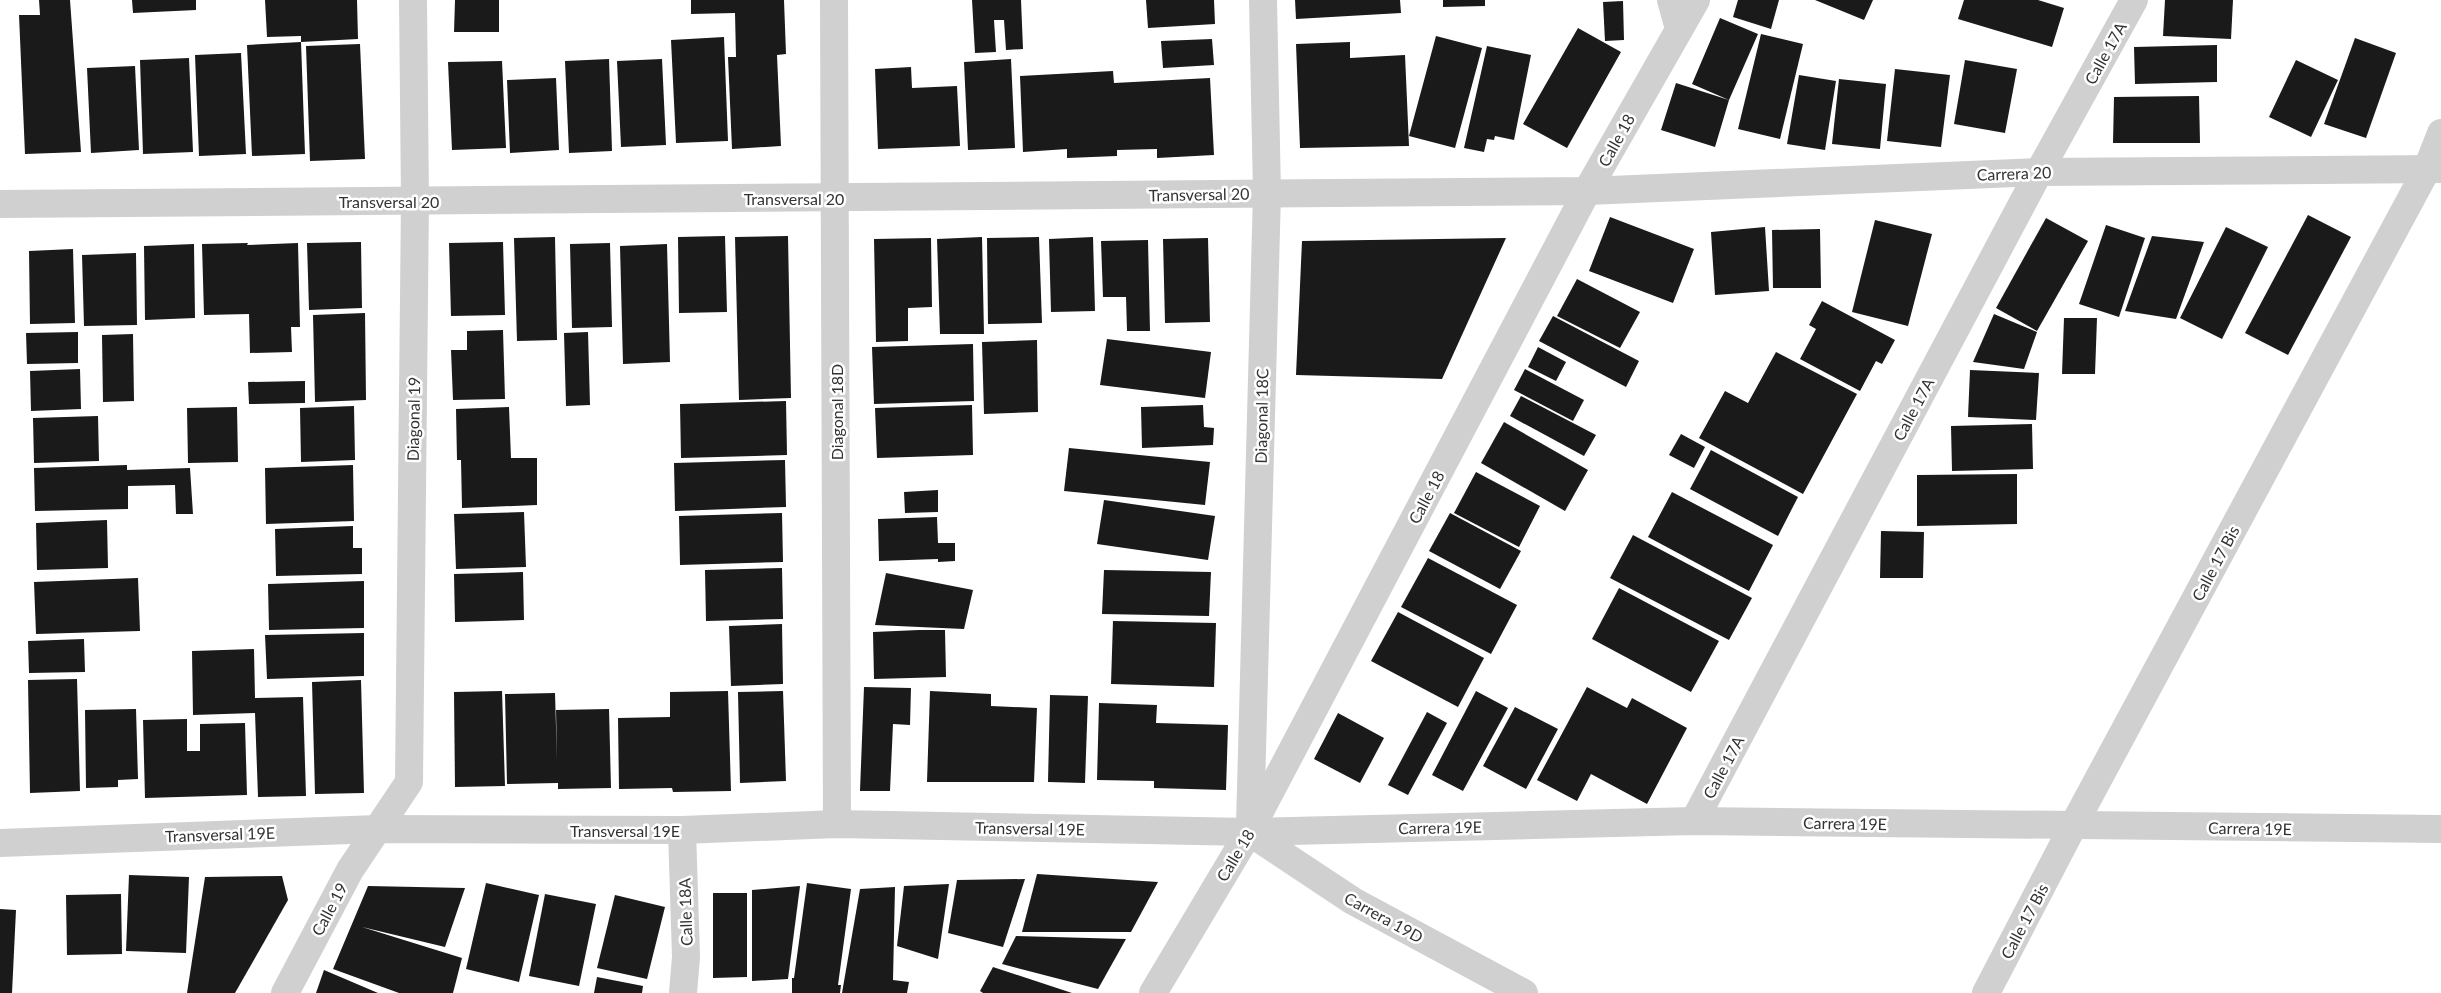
<svg xmlns="http://www.w3.org/2000/svg" width="2441" height="993" viewBox="0 0 2441 993" font-family="Lato,sans-serif">
	<style>
		.building { fill: #1a1a1a }
		.lines { fill: none; stroke-linecap: round; stroke-linejoin: round }
		.street { stroke: #d0d0d0; stroke-width: 28 }
		.labels { text-anchor: middle; dominant-baseline: central; stroke-width: 5; stroke-linejoin: round; paint-order: stroke }
		.street-label { font-size: 16px; fill: #333; stroke: #fff }
	</style>
	<rect width="100%" height="100%" fill="#fff"/>
	<g class="building">
		<polygon points="39,0 70,0 81,152 25,154 19,15 40,15"/>
		<polygon points="132,0 196,0 196,10 133,13"/>
		<polygon points="265,0 357,0 358,39 301,42 301,36 267,37"/>
		<polygon points="455,0 499,0 499,32 454,32"/>
		<polygon points="691,0 784,0 786,54 777,55 781,146 732,149 728,57 736,57 735,13 691,14"/>
		<polygon points="972,0 1021,0 1023,49 1006,50 1004,20 994,20 996,52 975,53"/>
		<polygon points="1146,0 1214,0 1215,24 1148,28"/>
		<polygon points="1295,0 1400,0 1401,13 1296,19"/>
		<polygon points="1443,0 1485,0 1485,6 1443,7"/>
		<polygon points="1738,0 1779,0 1771,29 1733,17"/>
		<polygon points="1815,0 1873,0 1864,20"/>
		<polygon points="1964,0 2038,0 2064,8 2052,47 1958,19"/>
		<polygon points="2165,0 2233,0 2231,39 2163,36"/>
		<polygon points="1623,1 1624,40 1605,41 1603,2"/>
		<polygon points="1720,18 1758,34 1729,100 1715,147 1661,130 1676,83 1729,100 1692,84"/>
		<polygon points="1578,28 1621,52 1567,148 1523,124"/>
		<polygon points="1761,34 1803,44 1780,139 1738,129"/>
		<polygon points="1436,36 1482,48 1455,148 1409,136"/>
		<polygon points="724,37 728,141 676,143 671,40"/>
		<polygon points="2355,38 2396,53 2366,138 2324,124"/>
		<polygon points="1212,39 1214,65 1163,68 1161,41"/>
		<polygon points="301,42 305,154 252,156 247,45"/>
		<polygon points="1350,42 1350,58 1405,55 1409,146 1300,148 1296,44"/>
		<polygon points="360,44 365,159 310,161 306,46"/>
		<polygon points="2217,45 2217,82 2135,84 2134,47"/>
		<polygon points="1487,46 1531,55 1514,140 1495,136 1494,140 1487,139 1484,152 1464,148"/>
		<polygon points="241,53 246,154 199,156 195,55"/>
		<polygon points="189,58 193,152 143,154 140,60"/>
		<polygon points="609,59 612,151 569,153 565,61"/>
		<polygon points="662,59 666,145 621,147 617,61"/>
		<polygon points="1011,59 1015,148 968,150 964,62"/>
		<polygon points="1965,60 2017,69 2005,133 1954,124"/>
		<polygon points="2296,60 2338,80 2311,137 2269,117"/>
		<polygon points="502,61 506,148 452,150 448,62"/>
		<polygon points="135,66 139,150 91,153 87,68"/>
		<polygon points="911,67 912,88 957,86 960,146 878,149 875,69"/>
		<polygon points="1895,69 1950,75 1941,147 1887,141"/>
		<polygon points="1113,71 1114,83 1210,78 1214,155 1157,158 1157,149 1117,150 1117,156 1067,158 1067,149 1023,152 1020,76"/>
		<polygon points="1799,75 1836,81 1825,150 1787,144"/>
		<polygon points="556,78 559,150 510,153 507,80"/>
		<polygon points="1839,79 1886,84 1880,149 1832,144"/>
		<polygon points="2199,96 2200,143 2113,143 2114,97"/>
		<polygon points="2308,215 2351,237 2288,355 2245,333"/>
		<polygon points="1610,217 1694,249 1673,303 1589,271"/>
		<polygon points="2046,218 2088,241 2037,331 1996,308"/>
		<polygon points="1875,220 1932,234 1908,326 1852,312"/>
		<polygon points="2106,225 2145,238 2119,317 2079,304"/>
		<polygon points="1765,227 1769,291 1715,295 1711,232"/>
		<polygon points="2226,227 2268,247 2222,339 2180,318"/>
		<polygon points="1820,229 1821,288 1773,288 1772,230"/>
		<polygon points="725,236 727,312 679,313 678,237"/>
		<polygon points="788,236 791,398 739,400 735,237"/>
		<polygon points="2152,236 2204,242 2176,319 2125,311"/>
		<polygon points="555,237 557,340 517,341 514,238"/>
		<polygon points="982,237 984,334 940,334 937,239"/>
		<polygon points="1039,237 1042,323 988,324 987,238"/>
		<polygon points="1093,237 1095,311 1051,312 1049,239"/>
		<polygon points="931,238 932,307 908,308 908,341 876,342 874,239"/>
		<polygon points="1208,238 1210,322 1165,323 1163,239"/>
		<polygon points="1506,238 1442,379 1296,375 1302,241"/>
		<polygon points="1148,240 1150,331 1127,331 1126,297 1103,297 1101,241"/>
		<polygon points="361,242 362,308 309,310 307,243"/>
		<polygon points="503,242 505,315 451,316 449,243"/>
		<polygon points="248,243 247,245 298,243 300,327 291,327 292,352 250,353 249,314 204,315 202,244"/>
		<polygon points="610,243 612,327 572,328 570,244"/>
		<polygon points="194,244 195,318 145,320 144,246"/>
		<polygon points="667,244 670,362 623,364 620,246"/>
		<polygon points="73,249 75,323 30,324 29,251"/>
		<polygon points="136,253 137,325 84,326 82,255"/>
		<polygon points="1577,279 1640,312 1620,348 1557,316"/>
		<polygon points="1822,301 1895,340 1882,364 1876,361 1860,391 1800,359 1816,329 1809,325"/>
		<polygon points="365,313 366,400 315,402 313,315"/>
		<polygon points="1994,314 2037,332 2024,369 1973,362"/>
		<polygon points="1553,316 1639,361 1626,387 1539,341"/>
		<polygon points="2064,318 2097,318 2095,374 2062,374"/>
		<polygon points="503,330 505,399 453,400 451,350 467,350 467,331"/>
		<polygon points="78,332 78,363 27,364 26,333"/>
		<polygon points="588,332 590,405 566,406 564,333"/>
		<polygon points="133,334 134,401 103,402 102,335"/>
		<polygon points="1107,339 1211,352 1205,398 1100,385"/>
		<polygon points="1037,340 1038,412 984,414 982,342"/>
		<polygon points="973,344 974,401 874,404 872,347"/>
		<polygon points="1538,347 1566,362 1556,381 1528,367"/>
		<polygon points="1776,352 1857,394 1803,494 1699,438 1725,391 1748,403"/>
		<polygon points="80,369 81,409 31,411 30,371"/>
		<polygon points="1525,369 1584,400 1573,421 1514,390"/>
		<polygon points="1970,370 2039,373 2036,420 1968,417"/>
		<polygon points="305,381 305,403 249,404 248,382"/>
		<polygon points="1521,396 1596,435 1584,456 1510,416"/>
		<polygon points="786,401 787,455 681,458 680,404"/>
		<polygon points="972,405 973,455 877,458 875,408"/>
		<polygon points="1203,405 1204,427 1214,428 1213,445 1142,448 1141,407"/>
		<polygon points="354,406 355,460 301,462 300,408"/>
		<polygon points="237,407 238,462 188,463 187,408"/>
		<polygon points="509,407 511,458 537,458 537,505 462,508 461,460 457,460 456,409"/>
		<polygon points="98,416 99,461 34,463 33,418"/>
		<polygon points="1504,422 1588,470 1565,511 1481,463"/>
		<polygon points="2032,424 2033,469 1952,471 1951,426"/>
		<polygon points="1681,434 1705,447 1694,468 1669,455"/>
		<polygon points="1069,448 1210,462 1205,505 1064,491"/>
		<polygon points="1711,450 1798,497 1778,536 1690,489"/>
		<polygon points="785,460 786,507 675,511 674,463"/>
		<polygon points="127,465 127,470 190,468 193,514 176,514 175,485 128,486 128,509 35,511 34,468"/>
		<polygon points="353,465 354,521 266,524 265,468"/>
		<polygon points="1476,472 1540,506 1519,547 1454,513"/>
		<polygon points="2017,474 2017,524 1917,526 1917,475"/>
		<polygon points="938,490 938,512 905,513 904,492"/>
		<polygon points="1672,492 1773,545 1749,591 1648,537"/>
		<polygon points="1104,500 1215,516 1208,560 1097,544"/>
		<polygon points="524,512 526,567 456,569 454,514"/>
		<polygon points="782,513 783,562 680,565 679,516"/>
		<polygon points="1450,513 1521,551 1500,589 1429,551"/>
		<polygon points="937,517 938,543 955,543 955,561 938,562 938,559 879,561 878,519"/>
		<polygon points="107,520 108,568 37,570 36,523"/>
		<polygon points="353,526 353,548 362,548 362,574 276,576 275,529"/>
		<polygon points="1881,531 1924,532 1923,578 1880,578"/>
		<polygon points="1633,535 1752,598 1729,640 1610,578"/>
		<polygon points="1428,558 1517,605 1491,654 1401,607"/>
		<polygon points="782,568 783,619 706,621 705,570"/>
		<polygon points="1104,570 1211,572 1209,616 1102,614"/>
		<polygon points="523,572 524,620 455,622 454,574"/>
		<polygon points="886,573 973,590 964,629 875,625"/>
		<polygon points="138,578 140,631 36,634 34,582"/>
		<polygon points="364,581 364,628 269,630 268,584"/>
		<polygon points="1619,588 1719,641 1691,692 1592,639"/>
		<polygon points="1398,612 1484,658 1458,707 1371,661"/>
		<polygon points="1113,621 1216,623 1214,687 1111,684"/>
		<polygon points="782,624 783,684 731,686 729,626"/>
		<polygon points="919,630 945,630 946,677 874,679 873,632"/>
		<polygon points="364,633 364,676 267,679 265,635"/>
		<polygon points="84,639 85,672 29,673 28,641"/>
		<polygon points="254,649 255,698 303,697 306,796 258,797 255,713 193,715 192,651"/>
		<polygon points="77,679 80,791 30,793 28,680"/>
		<polygon points="361,680 364,793 315,794 312,682"/>
		<polygon points="864,687 911,688 910,725 893,724 890,791 860,791"/>
		<polygon points="1587,687 1627,708 1632,698 1687,728 1647,804 1591,774 1577,801 1537,780"/>
		<polygon points="502,691 505,786 455,787 454,692"/>
		<polygon points="728,691 731,791 673,792 672,788 619,789 618,718 670,717 670,692"/>
		<polygon points="783,691 786,781 740,783 738,692"/>
		<polygon points="930,691 991,694 991,706 1037,708 1034,782 927,782"/>
		<polygon points="1476,691 1508,708 1463,791 1432,775"/>
		<polygon points="555,693 557,761 556,710 609,709 611,788 558,789 558,783 507,784 505,694"/>
		<polygon points="1050,695 1088,696 1085,783 1048,782"/>
		<polygon points="1099,703 1157,705 1156,723 1228,725 1226,790 1154,788 1154,781 1097,780"/>
		<polygon points="1515,707 1558,729 1526,789 1483,766"/>
		<polygon points="136,709 138,779 118,780 118,787 86,788 85,710"/>
		<polygon points="1427,712 1447,723 1408,795 1388,785"/>
		<polygon points="1338,713 1384,738 1360,783 1314,759"/>
		<polygon points="187,719 187,751 200,751 200,724 245,723 247,795 145,798 143,720"/>
		<polygon points="1037,874 1158,882 1131,932 1022,932"/>
		<polygon points="129,875 189,877 186,953 126,951"/>
		<polygon points="282,876 288,900 235,993 187,993 205,877"/>
		<polygon points="1025,879 1003,947 948,933 957,880"/>
		<polygon points="486,883 539,895 519,982 466,969"/>
		<polygon points="807,883 851,889 838,985 841,985 840,993 792,993 792,978 794,978"/>
		<polygon points="949,884 938,959 897,946 904,886"/>
		<polygon points="368,886 465,888 445,947 362,927 462,958 453,993 399,993 333,969"/>
		<polygon points="800,886 788,979 752,981 752,890"/>
		<polygon points="895,887 893,980 909,982 907,993 842,993 860,889"/>
		<polygon points="713,893 747,893 747,977 713,978"/>
		<polygon points="121,894 122,954 67,955 66,895"/>
		<polygon points="545,894 596,904 579,986 529,976"/>
		<polygon points="615,895 665,907 647,979 597,968"/>
		<polygon points="0,909 16,910 12,993 0,993"/>
		<polygon points="1016,936 1126,939 1098,989 1002,964"/>
		<polygon points="993,967 1072,993 983,993 980,991"/>
		<polygon points="324,970 378,993 316,993"/>
		<polygon points="597,977 643,986 642,993 594,993"/>
	</g>
	<g class="lines">
		<g class="street">
			<polyline points="834,0 837,824"/>
			<polyline points="1671,0 1679,29"/>
			<polyline points="0,204 1587,191 2039,172 2441,169"/>
			<polyline points="1694,821 2039,172 2134,0"/>
			<polyline points="1250,825 1267,193 1263,0"/>
			<polyline points="682,830 686,957 683,993"/>
			<polyline points="1249,832 1353,901 1524,993"/>
			<polyline points="0,843 378,829 682,830 837,824 1249,832 1694,821 2441,829"/>
			<polyline points="285,993 350,870 409,782 415,200 413,0"/>
			<polyline points="1153,993 1249,832 1587,191 1696,0"/>
			<polyline points="1986,993 2073,826 2427,169 2441,133"/>
		</g>
	</g>
	<g class="labels">
		<g class="street-label">
			<text transform="translate(2105 53) rotate(-61)">Calle 17A</text>
			<text transform="translate(1616 140) rotate(-61)">Calle 18</text>
			<text transform="translate(2014 173) rotate(-2)">Carrera 20</text>
			<text transform="translate(1199 194) rotate(-1)">Transversal 20</text>
			<text x="794" y="198">Transversal 20</text>
			<text x="389" y="201">Transversal 20</text>
			<text transform="translate(1913 409) rotate(-62)">Calle 17A</text>
			<text transform="translate(836 412) rotate(-90)">Diagonal 18D</text>
			<text transform="translate(1261 416) rotate(-89)">Diagonal 18C</text>
			<text transform="translate(413 419) rotate(-89)">Diagonal 19</text>
			<text transform="translate(1426 497) rotate(-62)">Calle 18</text>
			<text transform="translate(2215 563) rotate(-62)">Calle 17 Bis</text>
			<text transform="translate(1723 767) rotate(-62)">Calle 17A</text>
			<text transform="translate(1845 823) rotate(1)">Carrera 19E</text>
			<text transform="translate(1440 827) rotate(-1)">Carrera 19E</text>
			<text transform="translate(1030 828) rotate(1)">Transversal 19E</text>
			<text transform="translate(2250 828) rotate(1)">Carrera 19E</text>
			<text x="625" y="830">Transversal 19E</text>
			<text transform="translate(220 834) rotate(-2)">Transversal 19E</text>
			<text transform="translate(1235 855) rotate(-59)">Calle 18</text>
			<text transform="translate(329 909) rotate(-62)">Calle 19</text>
			<text transform="translate(685 912) rotate(-92)">Calle 18A</text>
			<text transform="translate(1384 917) rotate(29)">Carrera 19D</text>
			<text transform="translate(2024 921) rotate(-62)">Calle 17 Bis</text>
		</g>
	</g>
</svg>
